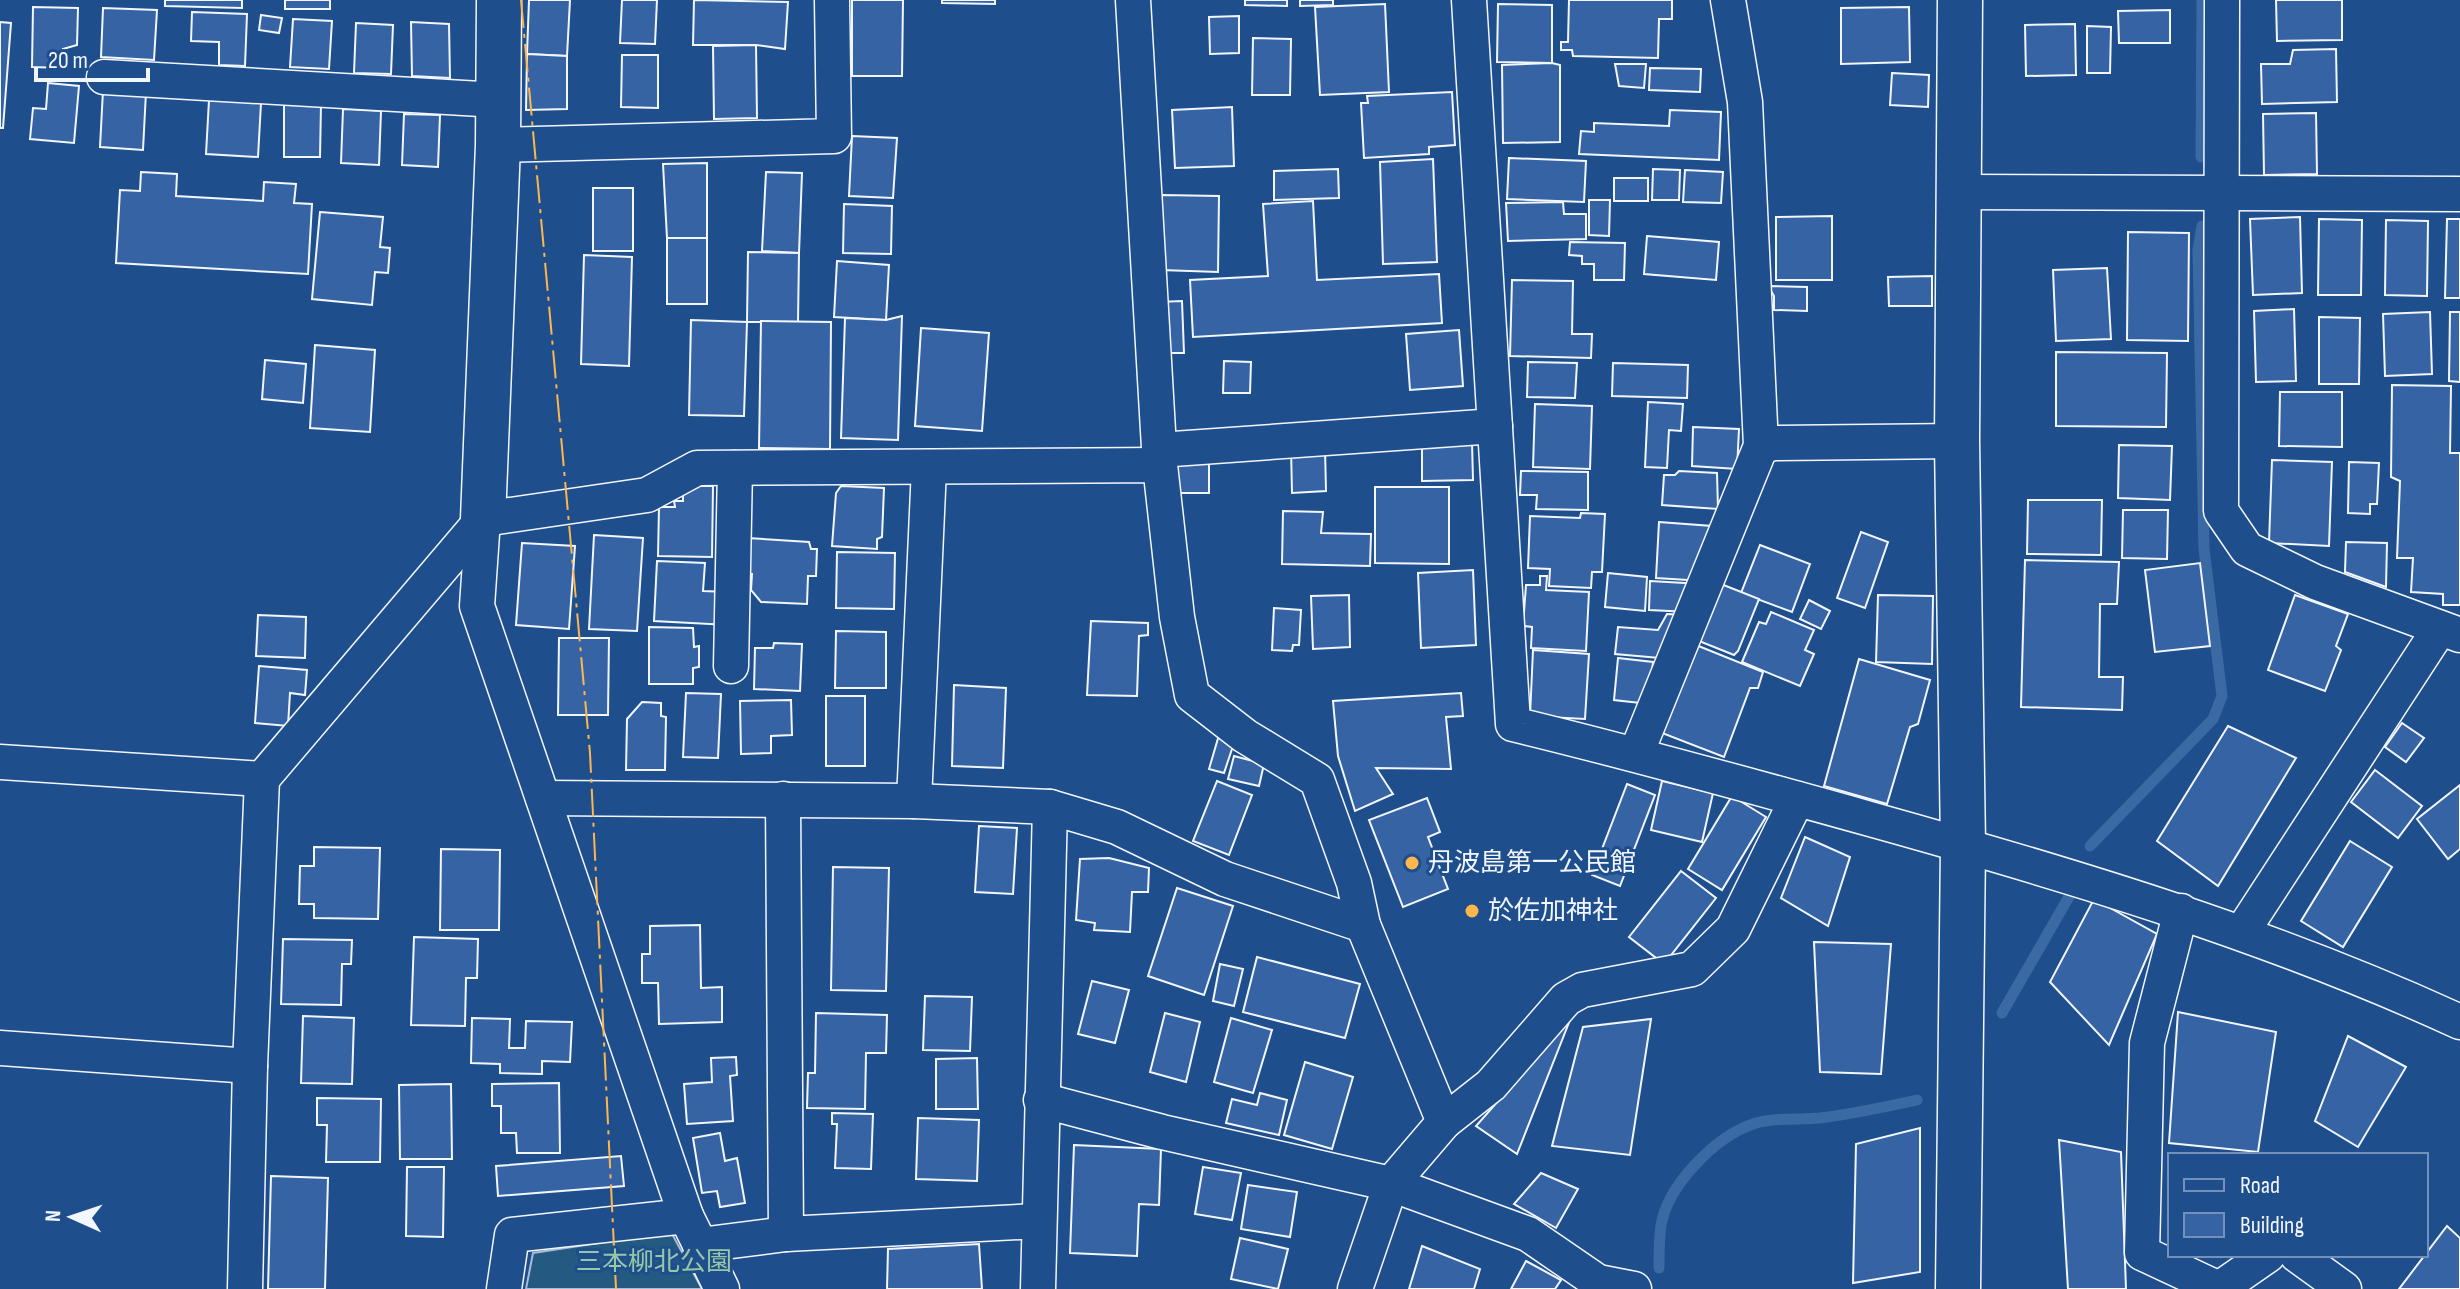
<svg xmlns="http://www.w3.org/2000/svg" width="2460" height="1289" viewBox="0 0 2460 1289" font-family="'Sofia Sans Condensed','Noto Sans JP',sans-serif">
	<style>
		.green { fill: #245a82; stroke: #a8bbd7; stroke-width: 2 }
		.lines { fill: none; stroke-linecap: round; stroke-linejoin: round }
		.stream { stroke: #3b69a3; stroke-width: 11 }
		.building { fill: #3563a3; stroke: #f2f6ff; stroke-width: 2 }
		.street-casing { stroke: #f2f6ff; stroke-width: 37 }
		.secondary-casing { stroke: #f2f6ff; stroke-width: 47 }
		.street { stroke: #1f4e8c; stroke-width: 34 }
		.secondary { stroke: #1f4e8c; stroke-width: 44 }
		.power { stroke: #ffb74d; stroke-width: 2; stroke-dasharray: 28 6 4 6; stroke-linecap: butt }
		.poi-dot { fill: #ffb74d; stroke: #1f4e8c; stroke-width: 3 }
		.labels { text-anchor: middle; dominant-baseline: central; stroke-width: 6; stroke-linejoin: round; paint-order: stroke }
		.poi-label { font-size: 26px; fill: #f2f6ff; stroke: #1f4e8c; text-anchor: start }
		.park-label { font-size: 26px; fill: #97c8a6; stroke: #1f4e8c }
	</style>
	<rect width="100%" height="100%" fill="#1f4e8c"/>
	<polygon class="green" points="671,1232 702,1289 526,1289 533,1253"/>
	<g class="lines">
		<g class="stream">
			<polyline points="2201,157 2202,0"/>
			<polyline points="2090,846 2213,719 2222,696 2204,549 2198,250 2202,226"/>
			<polyline points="2002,1013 2070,895"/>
			<path d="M1659,1268C1659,1254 1659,1239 1661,1225C1668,1185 1715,1137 1753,1124C1774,1117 1798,1120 1820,1118C1853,1114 1885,1107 1917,1100"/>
		</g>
	</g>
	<g class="building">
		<polygon points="165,0 242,0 242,8 165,6"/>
		<rect x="285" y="0" width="45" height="9"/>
		<polygon points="529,0 570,0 567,56 527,54"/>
		<polygon points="622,0 657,0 655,44 620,43"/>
		<polygon points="694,0 788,2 785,49 756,45 693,45"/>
		<polygon points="852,0 903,0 902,76 852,76"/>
		<polygon points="942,0 995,0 995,4 942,3"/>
		<polygon points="1245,0 1287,0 1287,6 1245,5"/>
		<polygon points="1300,0 1333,0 1333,5 1300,6"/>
		<polygon points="1569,0 1672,0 1672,19 1659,19 1658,58 1573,56 1572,50 1561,50 1561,42 1568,42"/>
		<polygon points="2276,0 2342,0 2342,40 2277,41"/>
		<polygon points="1385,4 1389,92 1320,95 1315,7"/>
		<polygon points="1498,4 1552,5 1552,63 1497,62"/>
		<polygon points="33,7 78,8 77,45 63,49 63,68 32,67"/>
		<polygon points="1909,7 1910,62 1841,64 1841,8"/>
		<polygon points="103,8 157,10 154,60 101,57"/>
		<polygon points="2170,10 2170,43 2119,43 2118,11"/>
		<polygon points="192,12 247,14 245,66 219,65 219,42 191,41"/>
		<polygon points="261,15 282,18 279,33 259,30"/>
		<polygon points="1239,16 1239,53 1210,54 1209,17"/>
		<polygon points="293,19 332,21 329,69 290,67"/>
		<polygon points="0,22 11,23 3,128 0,128"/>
		<polygon points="411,22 449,24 450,78 412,76"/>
		<polygon points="356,23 393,25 391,74 354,73"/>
		<polygon points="2075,24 2076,75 2026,76 2025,25"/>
		<polygon points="2087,26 2111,27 2110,73 2087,73"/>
		<polygon points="1253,38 1291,39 1290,95 1252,95"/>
		<polygon points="756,45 757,118 714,119 713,46"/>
		<polygon points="2336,49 2337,102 2262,104 2261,64 2290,64 2293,50"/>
		<polygon points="527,54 567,56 567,109 526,110"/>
		<polygon points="622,55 658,55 658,108 621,107"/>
		<polygon points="1552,63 1560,65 1560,142 1503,143 1502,65"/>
		<polygon points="1615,64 1646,64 1644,88 1619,86"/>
		<polygon points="1650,68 1701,69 1700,92 1649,90"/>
		<polygon points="1892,73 1929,75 1928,107 1890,105"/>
		<polygon points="48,83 79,86 74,143 30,139 33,108 46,109"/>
		<polygon points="103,90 146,92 143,150 100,147"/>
		<polygon points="1452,92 1455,145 1429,147 1429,154 1364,158 1361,103 1368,103 1367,96"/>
		<polygon points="209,100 261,103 258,157 206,154"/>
		<polygon points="284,104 321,104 320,157 284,157"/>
		<polygon points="1232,107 1234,166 1175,168 1172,110"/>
		<polygon points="343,109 381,111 379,165 341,163"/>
		<polygon points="1670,110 1721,112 1719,160 1579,154 1581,131 1594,132 1594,123 1669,126"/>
		<polygon points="2316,113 2317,174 2264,175 2263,114"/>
		<polygon points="404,114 440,115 438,167 402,165"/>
		<polygon points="852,136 897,138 893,198 849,196"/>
		<polygon points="1509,158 1586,161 1584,202 1507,199"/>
		<polygon points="1433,159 1437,262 1383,264 1380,162"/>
		<polygon points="707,163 707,238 667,238 663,164"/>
		<polygon points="1338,169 1339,198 1274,200 1274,171"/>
		<polygon points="1653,169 1680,170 1679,200 1652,200"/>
		<polygon points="1685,170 1723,172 1721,203 1683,202"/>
		<polygon points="141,172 177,174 176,196 263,201 264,182 296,184 294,203 312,204 308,274 116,263 120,190 140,191"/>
		<polygon points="766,172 802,173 799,253 762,251"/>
		<rect x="1614" y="178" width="34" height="23"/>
		<rect x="593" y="188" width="40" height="63"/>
		<polygon points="1162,195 1219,196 1218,272 1161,270"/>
		<polygon points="1589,200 1610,200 1609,236 1589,235"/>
		<polygon points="1313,201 1317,280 1439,274 1442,323 1193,337 1190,280 1268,276 1263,204"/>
		<polygon points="1563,202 1564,214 1586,214 1586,239 1508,241 1506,203"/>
		<polygon points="844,204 892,206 891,254 843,253"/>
		<polygon points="320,212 383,217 380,247 390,248 388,273 375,272 372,305 312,299"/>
		<polygon points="1832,216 1832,280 1776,280 1776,217"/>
		<polygon points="2300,217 2302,293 2253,295 2250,219"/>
		<polygon points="2319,219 2362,220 2361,295 2318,295"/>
		<polygon points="2447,219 2460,219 2460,298 2445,298"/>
		<polygon points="2386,220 2428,221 2427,296 2385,295"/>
		<polygon points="2128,232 2189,233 2188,341 2127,340"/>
		<polygon points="1647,236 1719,242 1716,280 1644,274"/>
		<rect x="667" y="238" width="40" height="66"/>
		<polygon points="1570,242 1625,243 1624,280 1594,280 1594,264 1582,264 1582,256 1569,255"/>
		<polygon points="748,252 799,253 798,322 747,322"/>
		<polygon points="584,255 632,257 629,366 581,364"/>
		<polygon points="837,261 889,265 886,320 834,317"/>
		<polygon points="2107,268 2111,339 2056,341 2053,270"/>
		<polygon points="1932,276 1932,306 1889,306 1888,277"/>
		<polygon points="1512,280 1573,281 1572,334 1592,334 1591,358 1510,356"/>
		<polygon points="1768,286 1807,287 1807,311 1774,310 1774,296"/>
		<polygon points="1182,301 1184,353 1160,353 1158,302"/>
		<polygon points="2294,309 2296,381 2256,382 2254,311"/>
		<polygon points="2430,312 2432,374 2385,376 2383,314"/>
		<polygon points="2450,312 2460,312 2460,382 2449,381"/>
		<polygon points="902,316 898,440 841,438 845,318 886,320"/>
		<polygon points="2319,317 2360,318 2359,384 2319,384"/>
		<polygon points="691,320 747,322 744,416 689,415"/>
		<polygon points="761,321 831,322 830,449 759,448"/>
		<polygon points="921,328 989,333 982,431 915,426"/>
		<polygon points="1459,330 1463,386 1410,390 1406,334"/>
		<polygon points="315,345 375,350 370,432 310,428"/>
		<polygon points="2056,352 2167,353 2166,427 2056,426"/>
		<polygon points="265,360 306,364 303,403 262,399"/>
		<polygon points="1224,361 1251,362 1250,393 1223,393"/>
		<polygon points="1528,362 1577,363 1575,398 1527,397"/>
		<polygon points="1613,363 1688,365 1687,398 1612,396"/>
		<polygon points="2392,385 2451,386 2450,453 2460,453 2460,605 2443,605 2443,594 2411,592 2413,558 2397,558 2400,481 2391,477"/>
		<polygon points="2280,392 2342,392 2342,447 2279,446"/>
		<polygon points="1648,402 1683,404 1681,431 1669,430 1667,468 1645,467"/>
		<polygon points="1535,404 1592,406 1590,469 1533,467"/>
		<polygon points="1693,427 1739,429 1737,469 1692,466"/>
		<polygon points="1472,442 1473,480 1422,481 1422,443"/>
		<polygon points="2119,445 2172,446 2170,500 2118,498"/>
		<polygon points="1325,448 1326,491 1292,493 1291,449"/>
		<polygon points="1177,460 1209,460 1209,493 1176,493"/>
		<polygon points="2272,460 2332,462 2329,546 2269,543"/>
		<polygon points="2349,462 2379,463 2377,504 2370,504 2370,514 2348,513"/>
		<polygon points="1521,471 1588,472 1588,510 1536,509 1537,495 1520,495"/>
		<polygon points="1679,471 1717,473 1718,509 1662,505 1664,475 1675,475"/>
		<polygon points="683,486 713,486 712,557 658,556 659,507 675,507 674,501 683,501"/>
		<polygon points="841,486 884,488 882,537 877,539 877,549 832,546 836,493"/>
		<polygon points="1375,487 1449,487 1449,564 1375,563"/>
		<polygon points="2028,500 2102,500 2101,555 2027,554"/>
		<polygon points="2123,510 2168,510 2167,559 2122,558"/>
		<polygon points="1283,511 1323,512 1321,533 1371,534 1370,566 1282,564"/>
		<polygon points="1581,513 1605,514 1602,572 1592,572 1591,588 1549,586 1550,569 1528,568 1530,516 1580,518"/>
		<polygon points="1659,522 1712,526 1704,581 1656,578"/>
		<polygon points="1861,532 1888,542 1865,608 1837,598"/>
		<polygon points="594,535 643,538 637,631 589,629"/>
		<polygon points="747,538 809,542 811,549 817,549 816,576 808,576 807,604 761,602 751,590 752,574 746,574"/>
		<polygon points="2346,542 2387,543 2386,587 2345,572"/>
		<polygon points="522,543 575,546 569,629 516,625"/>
		<polygon points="1760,545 1810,564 1792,612 1741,593"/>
		<polygon points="837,552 895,553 894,609 836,608"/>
		<polygon points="2025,560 2119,562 2117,604 2100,604 2099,677 2123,677 2122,710 2021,707"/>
		<polygon points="657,561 705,563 703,591 729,592 728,625 654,621"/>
		<polygon points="2200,563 2210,646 2155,652 2145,570"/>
		<polygon points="1473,570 1476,645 1421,648 1418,573"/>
		<polygon points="1608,573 1647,577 1645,611 1605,607"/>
		<polygon points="1540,576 1547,576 1546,590 1589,592 1586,651 1531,648 1532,627 1523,626 1526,585 1540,585"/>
		<polygon points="1650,581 1702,584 1690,612 1649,610"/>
		<polygon points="1716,582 1759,599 1738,651 1734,655 1694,639"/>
		<polygon points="1349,595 1350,647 1313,649 1311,596"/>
		<polygon points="1878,595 1933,596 1932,664 1876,662"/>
		<polygon points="2295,595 2348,614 2336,646 2341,650 2325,691 2268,670"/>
		<polygon points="1809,600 1830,611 1821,629 1800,619"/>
		<polygon points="1274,608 1301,610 1299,645 1293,645 1292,651 1272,650"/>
		<polygon points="1771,612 1814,630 1805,650 1814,654 1800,686 1742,662 1759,622 1766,624"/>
		<polygon points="1667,614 1689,615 1671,659 1615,654 1618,627 1658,630"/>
		<polygon points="258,615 306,617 305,658 256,656"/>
		<polygon points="1091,621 1148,623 1148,635 1139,636 1137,696 1087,695"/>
		<polygon points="649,627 693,628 694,647 699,646 699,667 693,668 693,684 649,684"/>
		<polygon points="836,631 886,632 886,688 835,688"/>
		<polygon points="559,638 609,638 608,715 558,715"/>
		<polygon points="774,643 802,644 800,691 754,689 755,648 773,648"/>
		<polygon points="1696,645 1763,672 1758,688 1750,688 1724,757 1662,733"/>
		<polygon points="1533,650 1589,654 1585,719 1530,716"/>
		<polygon points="1618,658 1653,662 1649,704 1614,700"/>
		<polygon points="1859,659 1930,680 1918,724 1910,727 1887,804 1824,786"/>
		<polygon points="259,666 307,670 305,695 290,693 288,726 255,723"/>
		<polygon points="954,685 1006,688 1003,768 952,766"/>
		<polygon points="686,693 721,694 718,758 683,757"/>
		<polygon points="1461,693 1463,716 1446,717 1451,769 1376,768 1393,794 1355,811 1338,756 1333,701"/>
		<rect x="826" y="696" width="39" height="70"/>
		<polygon points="791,700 792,735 771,736 771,753 741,754 740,701"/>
		<polygon points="642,702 661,703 661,716 666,717 665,770 626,770 627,719"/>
		<polygon points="2402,723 2424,738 2406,762 2385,747"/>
		<polygon points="2228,726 2296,758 2218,886 2157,841"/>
		<polygon points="1219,735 1235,740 1224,773 1209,769"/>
		<polygon points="1234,756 1264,764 1259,786 1228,779"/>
		<polygon points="2375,770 2422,806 2398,838 2351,802"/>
		<polygon points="1217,781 1252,795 1229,855 1193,841"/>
		<polygon points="1662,781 1713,793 1702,842 1651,830"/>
		<polygon points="1627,784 1655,795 1620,886 1592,875"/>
		<polygon points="2460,785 2460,849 2448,859 2417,819"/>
		<polygon points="1732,796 1766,817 1722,890 1688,869"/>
		<polygon points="1427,798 1440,832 1428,837 1448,889 1403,907 1369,820"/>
		<polygon points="979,826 1017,828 1013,894 975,892"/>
		<polygon points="1805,837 1850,857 1828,926 1781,898"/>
		<polygon points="2350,841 2392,867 2343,947 2301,921"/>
		<polygon points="314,847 380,848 378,919 314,918 314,904 299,904 300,866 314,866"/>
		<polygon points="441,849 500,850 499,930 440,930"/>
		<polygon points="1109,858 1149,868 1148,892 1132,892 1130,932 1094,930 1095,923 1076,920 1080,859"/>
		<polygon points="833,867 889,868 886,991 831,990"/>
		<polygon points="1681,871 1716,898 1664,964 1629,937"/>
		<polygon points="1177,888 1233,906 1204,995 1148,976"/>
		<polygon points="2094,899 2157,934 2109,1045 2050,982"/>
		<polygon points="700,925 701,988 722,987 722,1022 659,1024 658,983 642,983 642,954 650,954 650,926"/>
		<polygon points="414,937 478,939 477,978 466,978 465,1026 411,1025"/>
		<polygon points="283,939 352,940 351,964 342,964 341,1005 281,1004"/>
		<polygon points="1814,942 1891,944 1881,1074 1820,1072"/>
		<polygon points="1257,957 1360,984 1345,1038 1243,1012"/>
		<polygon points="1220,964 1243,969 1234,1006 1213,1001"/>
		<polygon points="1092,981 1129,990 1115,1043 1078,1034"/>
		<polygon points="925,996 972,997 970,1051 923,1050"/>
		<polygon points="2178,1012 2276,1032 2258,1152 2169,1143"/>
		<polygon points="816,1013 887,1015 886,1053 866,1053 865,1109 807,1108 808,1073 815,1073"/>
		<polygon points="1165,1013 1200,1022 1186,1082 1150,1072"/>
		<polygon points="303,1016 354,1018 352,1084 301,1083"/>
		<polygon points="472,1018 510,1019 509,1048 525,1048 526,1021 572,1022 570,1062 542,1061 542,1074 500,1073 500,1064 471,1063"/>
		<polygon points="1231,1018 1272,1030 1253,1093 1214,1082"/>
		<polygon points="1651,1019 1630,1155 1552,1146 1583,1027"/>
		<polygon points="1570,1020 1517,1154 1476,1126"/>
		<polygon points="2348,1036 2406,1067 2358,1147 2315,1121"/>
		<polygon points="736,1057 737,1075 730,1076 733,1121 687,1124 684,1084 712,1082 711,1058"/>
		<polygon points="977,1058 978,1109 936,1109 936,1059"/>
		<polygon points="1305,1062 1353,1077 1332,1149 1284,1135"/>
		<polygon points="559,1083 560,1153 517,1153 516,1133 501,1133 501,1106 492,1106 492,1084"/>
		<polygon points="451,1084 452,1159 400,1159 399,1085"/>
		<polygon points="1260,1093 1287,1100 1279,1135 1226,1123 1232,1099 1257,1105"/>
		<polygon points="317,1098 381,1099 380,1162 326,1162 327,1125 317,1125"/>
		<polygon points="832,1113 873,1114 871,1169 835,1168 837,1124 832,1124"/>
		<polygon points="918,1118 979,1120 977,1181 916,1179"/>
		<polygon points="1920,1128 1920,1272 1853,1283 1856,1144"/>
		<polygon points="720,1133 725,1161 737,1158 745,1203 720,1207 717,1191 702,1193 693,1138"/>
		<polygon points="2059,1140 2121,1152 2126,1289 2068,1289"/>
		<polygon points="1074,1145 1161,1149 1159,1205 1139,1204 1137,1256 1070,1253"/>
		<polygon points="621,1156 624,1186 498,1196 496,1166"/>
		<polygon points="407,1167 444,1167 443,1237 406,1236"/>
		<polygon points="1203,1167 1241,1173 1232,1220 1195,1214"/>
		<polygon points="1541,1173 1578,1189 1556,1228 1514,1204"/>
		<polygon points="271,1176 328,1178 325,1289 268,1289"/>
		<polygon points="1248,1185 1297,1192 1290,1237 1241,1229"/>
		<polygon points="2447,1226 2460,1238 2460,1289 2399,1289"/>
		<polygon points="1240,1238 1288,1249 1278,1289 1231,1279"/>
		<polygon points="979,1244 982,1289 887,1289 888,1249"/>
		<polygon points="1422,1246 1480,1269 1474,1289 1409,1289"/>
		<polygon points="1526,1261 1561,1280 1555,1289 1511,1289"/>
	</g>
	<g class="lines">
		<g class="street-casing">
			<g id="street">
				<polyline points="1133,0 1160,465"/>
				<path d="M1469,0L1513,724C1633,753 1752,786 1870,819C2071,875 2271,935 2460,1022"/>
				<polyline points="2222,0 2221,511 2247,549 2315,582 2460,635"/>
				<polyline points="104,77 498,100"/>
				<polyline points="498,145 834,136 832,0"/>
				<polyline points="1961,192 2460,194"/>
				<polyline points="1761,446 1775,443 1957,441"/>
				<polyline points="1159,450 1495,426"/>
				<polyline points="483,519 477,606 686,1216 722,1289"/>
				<polyline points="731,666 735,468"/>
				<polyline points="1636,754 1761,446 1745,102 1728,0"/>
				<polyline points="0,762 262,779 483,519 647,495 697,468 1160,465 1177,617 1192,695 1245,736 1317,780 1354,883 1363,925 1444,1122 1391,1184 1355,1289"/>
				<polyline points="543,798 914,801 1050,807 1117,827 1225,879 1363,925"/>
				<polyline points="783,799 786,1234"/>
				<polyline points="914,801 929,468"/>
				<polyline points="2181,911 2147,1043 2142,1253 2219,1289"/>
				<polyline points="2242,932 2440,628"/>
				<polyline points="0,1048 250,1066"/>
				<polyline points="1041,1100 1162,1132 1391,1184 1528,1234 1598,1282 1634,1289"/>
				<polyline points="1444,1122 1491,1085 1566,999 1582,990 1692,969 1733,929 1797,799"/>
				<polyline points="700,1245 786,1234 1038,1221"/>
				<polyline points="2297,1255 2344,1289"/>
				<polyline points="245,1289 250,1066 262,779"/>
				<polyline points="504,1289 512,1235 686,1216"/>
				<polyline points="1038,1289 1050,807"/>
				<polyline points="2219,1289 2268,1255"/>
			</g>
		</g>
		<g class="secondary-casing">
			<g id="secondary">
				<polyline points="483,519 498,145 499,0"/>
				<polyline points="1958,1289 1963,845 1957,441 1960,0"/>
			</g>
		</g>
		<use href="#street" class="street"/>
		<use href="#secondary" class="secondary"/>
		<polyline class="power" points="521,0 590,753 616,1289"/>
	</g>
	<g class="poi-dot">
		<circle cx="1412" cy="863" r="8"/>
		<circle cx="1472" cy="911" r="8"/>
	</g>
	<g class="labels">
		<g class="poi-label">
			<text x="1428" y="863">丹波島第一公民館</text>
			<text x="1488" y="911">於佐加神社</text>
		</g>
		<g class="park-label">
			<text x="654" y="1262">三本柳北公園</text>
		</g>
	</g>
	<rect x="2168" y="1153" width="260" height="104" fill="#1f4e8c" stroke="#7391ba" stroke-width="2"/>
	<rect x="2184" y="1179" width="40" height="12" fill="#1f4e8c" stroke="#7391ba" stroke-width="2"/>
	<text x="2240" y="1193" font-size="24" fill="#f2f6ff">Road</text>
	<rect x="2184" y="1213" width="40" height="24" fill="#3563a3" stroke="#7391ba" stroke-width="2"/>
	<text x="2240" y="1233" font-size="24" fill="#f2f6ff">Building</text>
	<g transform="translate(72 1217) rotate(273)" stroke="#1f4e8c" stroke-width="6" paint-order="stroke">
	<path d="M0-6L14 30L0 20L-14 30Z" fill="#f2f6ff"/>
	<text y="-12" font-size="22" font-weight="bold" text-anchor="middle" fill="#f2f6ff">N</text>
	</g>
	<path d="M36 68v12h112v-12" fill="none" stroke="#f2f6ff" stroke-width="4"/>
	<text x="48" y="68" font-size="24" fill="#f2f6ff" stroke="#1f4e8c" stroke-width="6" paint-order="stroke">20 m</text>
</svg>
